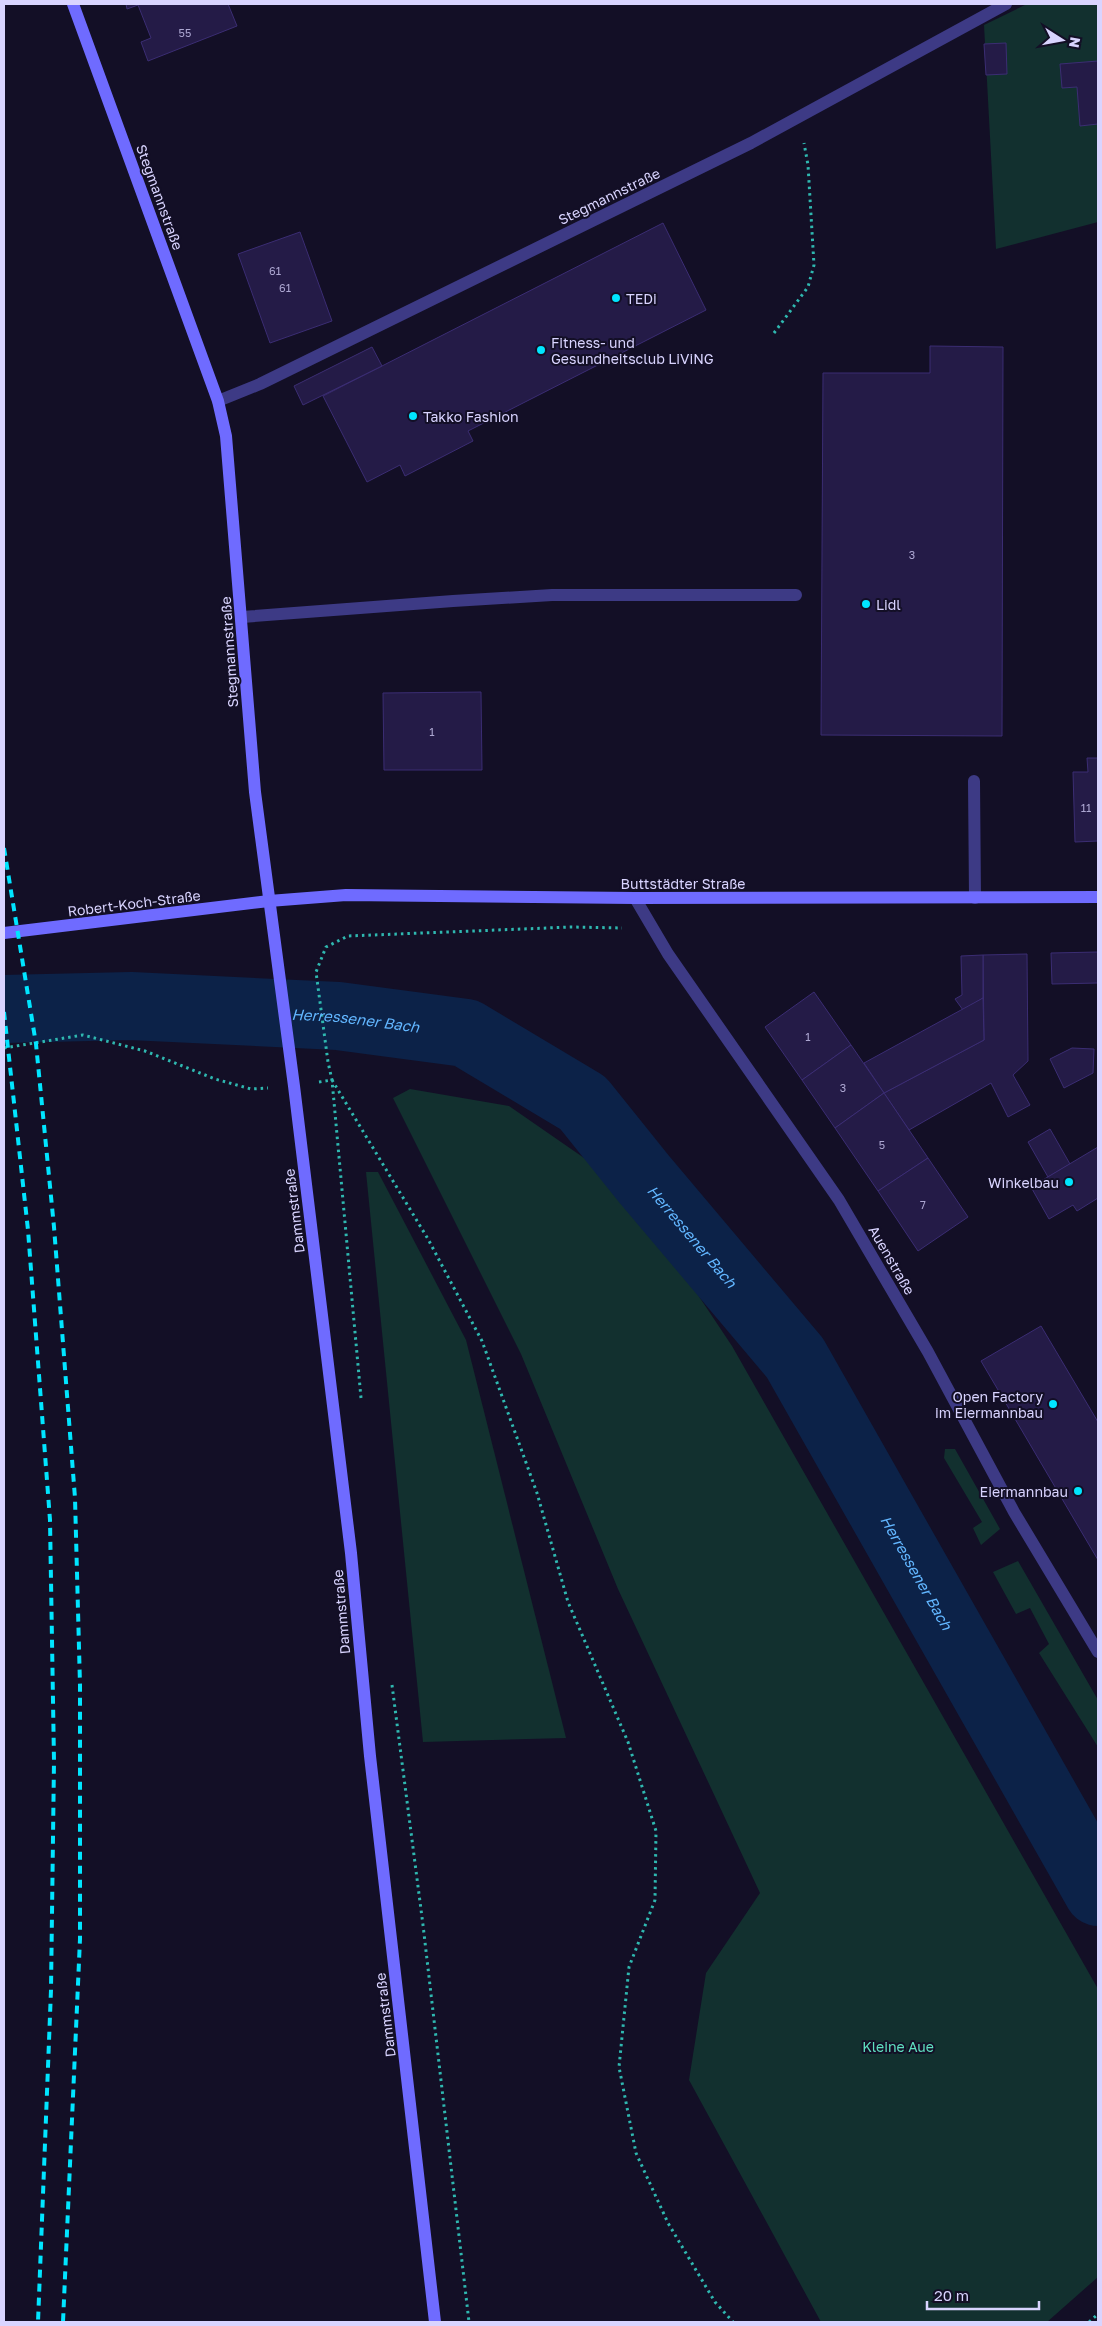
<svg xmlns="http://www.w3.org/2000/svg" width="1102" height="2326" viewBox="0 0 1102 2326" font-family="'Golos Text',sans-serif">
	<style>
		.green { fill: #12302f }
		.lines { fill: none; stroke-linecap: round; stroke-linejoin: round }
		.river { stroke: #0c2248; stroke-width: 68 }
		.building { fill: #241b47; stroke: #3b2d73 }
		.path { stroke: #2fb8b0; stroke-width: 3; stroke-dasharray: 2.5 4; stroke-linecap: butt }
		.lane { stroke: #3d3a85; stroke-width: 12 }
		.street { stroke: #3d3a85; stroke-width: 12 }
		.secondary { stroke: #6f6bff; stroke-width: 12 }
		.rail { stroke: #00e5ff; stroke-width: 4; stroke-dasharray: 8 6; stroke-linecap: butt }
		.poi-dot { fill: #00e5ff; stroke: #130f26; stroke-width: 2 }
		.labels { text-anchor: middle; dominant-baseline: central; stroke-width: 4; stroke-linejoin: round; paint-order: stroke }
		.number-label { font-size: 11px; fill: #aca6d1 }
		.street-label { font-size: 14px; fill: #d9d4ff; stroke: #130f26 }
		.poi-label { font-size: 14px; fill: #d9d4ff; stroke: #130f26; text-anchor: start }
		.park-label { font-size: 14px; fill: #5fe0c0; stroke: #130f26 }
		.water-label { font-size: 15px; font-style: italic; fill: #62b6ff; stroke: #130f26 }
	</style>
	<rect width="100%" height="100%" fill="#130f26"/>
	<g class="green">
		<polygon points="1027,4 1098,4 1098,222 996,249 984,25"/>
		<polygon points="410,1089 509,1106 626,1187 732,1346 1098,1989 1098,2277 1047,2322 821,2322 689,2080 706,1973 760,1893 618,1589 521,1354 393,1098"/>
		<polygon points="366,1172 378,1172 466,1340 566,1738 423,1742"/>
		<polygon points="945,1449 955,1449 1000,1529 981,1545 973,1528 982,1522 944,1458"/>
		<polygon points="1018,1561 1098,1700 1098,1747 1039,1653 1049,1644 1030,1608 1016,1614 993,1572"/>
	</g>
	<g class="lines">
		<path class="river" id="s1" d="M4,1009L131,1006L338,1016L466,1033L583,1103L644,1179L795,1358L1098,1892"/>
	</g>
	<g class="building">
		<polygon points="126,4 228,4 237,26 148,61 141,42 151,38 138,5 127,9"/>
		<polygon points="1006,43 1007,74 986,75 984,44"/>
		<polygon points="1098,61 1098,124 1080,126 1077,87 1062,88 1060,64"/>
		<polygon points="663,223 706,310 468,431 473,441 405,476 400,465 367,482 323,396"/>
		<polygon points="300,232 332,321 270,343 238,254"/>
		<polygon points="930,346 1003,347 1002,736 821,735 823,373 930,373"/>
		<polygon points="372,347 382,366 303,405 294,386"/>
		<polygon points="481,692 482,770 384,770 383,693"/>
		<polygon points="1087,758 1098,758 1098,841 1075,842 1073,772 1088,772"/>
		<polygon points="1098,952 1098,983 1052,984 1051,953"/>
		<polygon points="1027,954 1028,1061 1013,1075 1030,1105 1008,1117 991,1083 909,1130 884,1093 984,1040 983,955"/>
		<polygon points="983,955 983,998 963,1010 955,999 962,995 961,956"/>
		<polygon points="814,992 851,1045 802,1080 765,1027"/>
		<polygon points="983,998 984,1040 884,1093 864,1063"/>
		<polygon points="851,1045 884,1093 835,1128 802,1080"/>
		<polygon points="1072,1048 1094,1049 1093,1073 1064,1088 1050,1059"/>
		<polygon points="884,1093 928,1158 878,1191 835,1128"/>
		<polygon points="1050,1129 1070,1164 1048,1177 1028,1142"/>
		<polygon points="1098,1147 1098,1198 1077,1211 1073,1205 1049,1219 1031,1187"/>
		<polygon points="928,1158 968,1217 918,1251 878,1191"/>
		<polygon points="1041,1326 1098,1422 1098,1560 981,1361"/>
	</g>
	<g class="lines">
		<g class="path">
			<polyline points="774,333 808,287 814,265 808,165 804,143"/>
			<polyline points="4,1048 83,1035 145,1051 215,1079 251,1089 268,1088"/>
			<polyline points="319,1082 332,1080 428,1239 482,1341 537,1493 568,1602 628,1742 656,1831 655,1900 629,1967 619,2067 636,2153 668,2223 715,2302 733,2322"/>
			<polyline points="361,1398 332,1080 328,1062 316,972 326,947 348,936 572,927 622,928"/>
			<polyline points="392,1685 423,1925 469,2322"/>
			<polyline points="1089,2322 1098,2314"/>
		</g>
		<g class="lane">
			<polyline points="218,401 260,384 751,143 1006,4"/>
			<polyline points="242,617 453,601 552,595 796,595"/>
			<polyline points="974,781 975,898"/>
		</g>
		<polyline class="street" points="635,898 668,954 839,1200 928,1352 1014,1512 1098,1652"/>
		<g class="secondary">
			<polyline points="73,4 218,401 226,436 255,792 294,1086 351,1553 370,1756 435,2322"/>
			<polyline points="4,933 269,901 346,895 635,898 1098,897"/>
		</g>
		<g class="rail">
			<polyline points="4,848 36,1044 54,1227 75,1498 80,1685 80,1939 63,2322"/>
			<polyline points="4,1012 28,1230 50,1520 54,1761 51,1990 38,2322"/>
		</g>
	</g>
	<g class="poi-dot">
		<circle cx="616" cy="298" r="5"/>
		<circle cx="541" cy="350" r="5"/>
		<circle cx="413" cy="416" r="5"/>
		<circle cx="866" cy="604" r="5"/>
		<circle cx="1069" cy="1182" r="5"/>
		<circle cx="1053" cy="1404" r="5"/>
		<circle cx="1078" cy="1491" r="5"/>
	</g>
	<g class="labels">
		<g class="number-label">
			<text x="185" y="32">55</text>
			<text x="275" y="270">61</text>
			<text x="285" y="287">61</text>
			<text x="912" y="554">3</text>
			<text x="432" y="731">1</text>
			<text x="1086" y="807">11</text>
			<text x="808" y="1036">1</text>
			<text x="843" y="1087">3</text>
			<text x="882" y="1144">5</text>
			<text x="923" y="1204">7</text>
		</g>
		<g class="street-label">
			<text transform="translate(609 196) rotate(-26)">Stegmannstraße</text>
			<text transform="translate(160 197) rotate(70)">Stegmannstraße</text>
			<text transform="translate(229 652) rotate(-94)">Stegmannstraße</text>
			<text x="683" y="883">Buttstädter Straße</text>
			<text transform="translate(134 903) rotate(-7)">Robert-Koch-Straße</text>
			<text transform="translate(294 1211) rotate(-97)">Dammstraße</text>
			<text transform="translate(892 1260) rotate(60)">Auenstraße</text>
			<text transform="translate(341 1612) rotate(-95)">Dammstraße</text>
			<text transform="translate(385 2015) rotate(-97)">Dammstraße</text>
		</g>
		<g class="poi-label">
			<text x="626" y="298">TEDi</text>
			<text x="551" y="342">Fitness- und<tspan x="551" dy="16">Gesundheitsclub LiViNG</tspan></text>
			<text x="423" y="416">Takko Fashion</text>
			<text x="876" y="604">Lidl</text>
			<text x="1059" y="1182" text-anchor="end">Winkelbau</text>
			<text x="1043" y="1396" text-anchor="end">Open Factory<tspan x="1043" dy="16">im Eiermannbau</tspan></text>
			<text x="1068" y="1491" text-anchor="end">Eiermannbau</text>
		</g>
		<g class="park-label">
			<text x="898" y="2046">Kleine Aue</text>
		</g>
		<g class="water-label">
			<text stroke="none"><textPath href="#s1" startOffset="352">Herressener Bach</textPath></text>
			<text stroke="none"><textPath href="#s1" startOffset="772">Herressener Bach</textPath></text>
			<text stroke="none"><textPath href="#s1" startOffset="1178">Herressener Bach</textPath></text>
		</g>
	</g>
	<rect width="1102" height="2326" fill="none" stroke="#d9d4ff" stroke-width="10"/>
	<g transform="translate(1062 40) rotate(101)" stroke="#130f26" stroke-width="4" paint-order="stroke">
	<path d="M0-4L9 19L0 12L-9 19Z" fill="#d9d4ff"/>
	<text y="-8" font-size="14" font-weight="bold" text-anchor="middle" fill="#d9d4ff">N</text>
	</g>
	<path d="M927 2301v8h112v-8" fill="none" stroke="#d9d4ff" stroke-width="2.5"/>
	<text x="934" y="2301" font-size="15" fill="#d9d4ff" stroke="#130f26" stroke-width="4" paint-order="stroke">20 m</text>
</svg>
